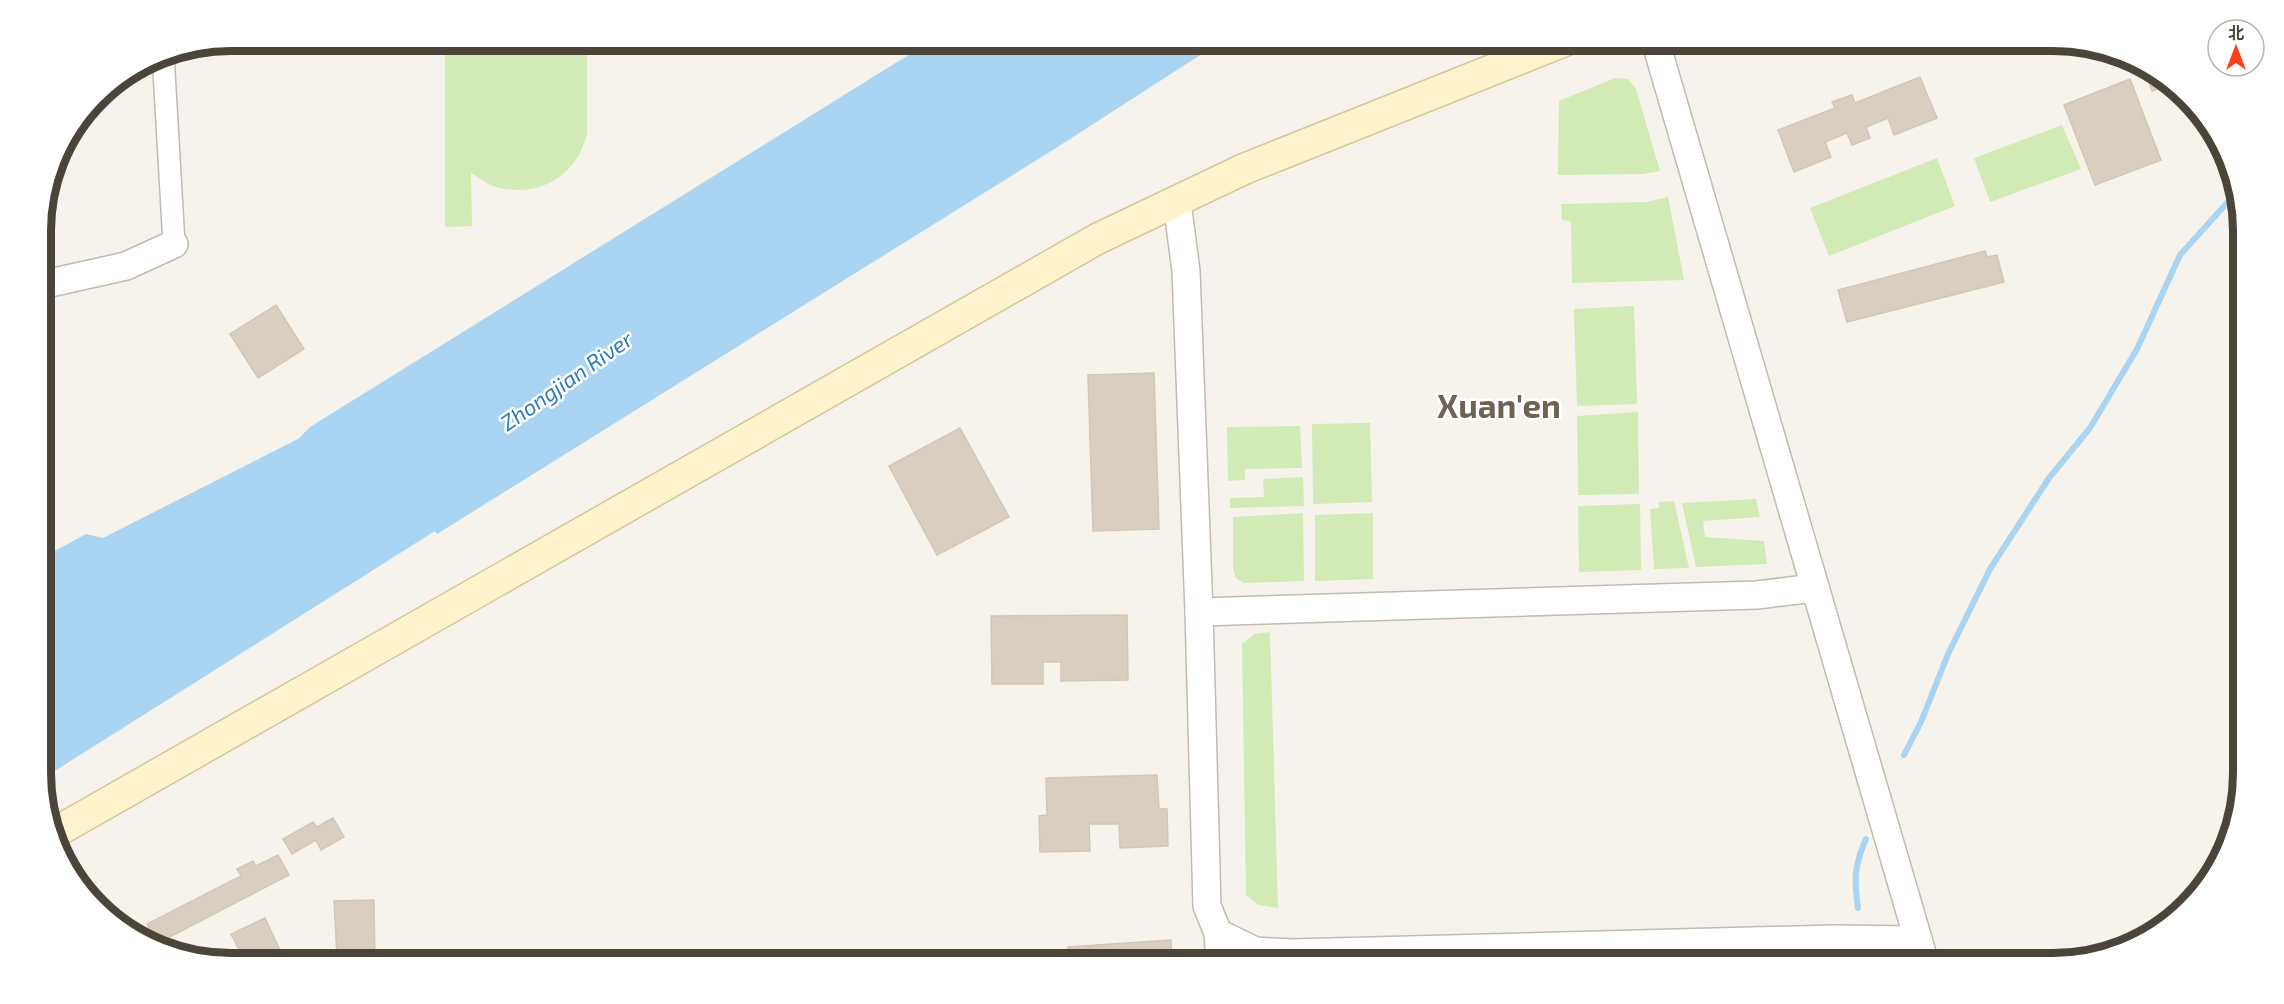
<svg xmlns="http://www.w3.org/2000/svg" width="2284" height="1004" viewBox="0 0 2284 1004" font-family="'Exo 2','Noto Sans SC',sans-serif">
	<style>
		.green { fill: #d2eab5 }
		.water { fill: #a9d4f2 }
		.lines { fill: none; stroke-linecap: round; stroke-linejoin: round }
		.stream { stroke: #a9d4f2; stroke-width: 6 }
		.building { fill: #d8cfc1; stroke: #d3c7b4; stroke-width: 1.5 }
		.minor-casing { stroke: #c2bbae; stroke-width: 24 }
		.tertiary-casing { stroke: #c2bbae; stroke-width: 30 }
		.secondary-casing { stroke: #d6c79b; stroke-width: 33 }
		.minor { stroke: #fff; stroke-width: 21 }
		.tertiary { stroke: #fff; stroke-width: 27 }
		.secondary { stroke: #fff3cd; stroke-width: 30 }
		.labels { text-anchor: middle; dominant-baseline: central; stroke-width: 5; stroke-linejoin: round; paint-order: stroke }
		.water-label { font-size: 22px; font-style: italic; fill: #2e7ab2; stroke: #fff }
		.town-label { font-size: 33px; font-weight: bold; fill: #6e6250; stroke: #fff }
		.rim { fill: none; stroke: #4b4439; stroke-width: 8 }
	</style>
	<rect width="100%" height="100%" fill="#f6f3ec"/>
	<g class="green">
		<path d="M445,41H587V134C577,175 541,197 500,188C489,186 480,178 471,173L472,226L445,227Z"/>
		<polygon points="1615,78 1628,79 1636,89 1660,171 1643,174 1558,175 1559,101"/>
		<polygon points="2062,125 2081,169 1990,202 1974,158"/>
		<polygon points="1937,158 1955,206 1829,256 1810,208"/>
		<polygon points="1668,197 1684,280 1572,283 1571,221 1562,220 1561,204 1646,202"/>
		<polygon points="1634,306 1637,404 1577,406 1574,309"/>
		<polygon points="1638,412 1639,494 1578,495 1577,416"/>
		<polygon points="1370,423 1372,502 1313,504 1312,424"/>
		<polygon points="1300,426 1302,468 1245,469 1245,480 1228,481 1227,427"/>
		<polygon points="1303,477 1304,506 1230,508 1230,498 1264,497 1263,479"/>
		<polygon points="1756,499 1760,517 1703,521 1705,537 1764,541 1767,564 1696,567 1682,503"/>
		<polygon points="1674,501 1689,568 1654,569 1650,509 1659,508 1659,502"/>
		<polygon points="1640,504 1641,570 1579,572 1578,506"/>
		<polygon points="1303,513 1304,581 1244,583 1236,578 1233,569 1233,517"/>
		<polygon points="1373,513 1373,579 1315,581 1315,515"/>
		<polygon points="1270,632 1278,908 1259,905 1246,895 1242,644 1254,634"/>
	</g>
	<polygon class="water" points="931,41 1222,41 1056,148 437,534 435,531 42,779 42,558 86,534 103,538 298,439 310,427"/>
	<g class="lines">
		<g class="stream">
			<polyline points="1904,755 1921,722 1948,654 1990,569 2049,478 2090,428 2137,349 2180,255 2236,193"/>
			<path d="M1858,908C1854,880 1854,866 1866,839"/>
		</g>
	</g>
	<g class="building">
		<polygon points="2144,69 2166,86 2152,91"/>
		<polygon points="1920,77 1937,118 1894,135 1888,118 1866,127 1870,138 1852,145 1847,133 1825,142 1831,157 1794,172 1778,130 1835,108 1832,102 1852,95 1855,103"/>
		<polygon points="2130,79 2161,160 2095,185 2064,105"/>
		<polygon points="1985,251 1987,257 1997,255 2004,282 1847,322 1838,290"/>
		<polygon points="276,305 304,349 258,378 230,334"/>
		<polygon points="1154,373 1159,529 1093,531 1088,375"/>
		<polygon points="960,428 1009,517 937,555 889,466"/>
		<polygon points="1127,615 1128,680 1061,681 1061,662 1043,662 1043,684 992,684 991,616"/>
		<polygon points="1157,775 1159,809 1167,809 1168,846 1120,848 1119,824 1089,824 1090,851 1040,852 1039,816 1047,815 1046,778"/>
		<polygon points="333,818 344,837 321,850 316,840 292,854 283,839 313,822 317,827"/>
		<polygon points="278,855 289,875 158,943 147,924 241,876 237,869 253,861 256,866"/>
		<polygon points="374,900 375,963 313,963 312,961 337,955 334,901"/>
		<polygon points="265,918 286,963 246,963 231,934"/>
		<polygon points="1171,940 1172,963 1069,963 1068,947"/>
		<polygon points="194,948 202,958 186,955"/>
	</g>
	<g class="lines">
		<g class="minor-casing">
			<polyline id="minor" points="163,54 174,244"/>
		</g>
		<g class="tertiary-casing">
			<g id="tertiary">
				<polyline points="1655,40 1925,963"/>
				<polyline points="1177,202 1186,271 1199,612 1207,906 1218,933 1255,951 1292,953 1833,939 1918,940"/>
				<polyline points="41,285 126,266 174,244"/>
				<polyline points="1199,612 1757,595 1815,588"/>
				<polyline points="1218,933 1220,963"/>
			</g>
		</g>
		<g class="secondary-casing">
			<polyline id="secondary" points="56,832 1097,239 1244,169 1567,40"/>
		</g>
		<use href="#minor" class="minor"/>
		<use href="#tertiary" class="tertiary"/>
		<use href="#secondary" class="secondary"/>
	</g>
	<g class="labels">
		<g class="water-label">
			<text transform="translate(566 380) rotate(-35)">Zhongjian River</text>
		</g>
		<g class="town-label">
			<text x="1499" y="405">Xuan'en</text>
		</g>
	</g>
	<path d="M0 0H2284V1004H0ZM231 51H2053A180 180 0 0 1 2233 231V773A180 180 0 0 1 2053 953H231A180 180 0 0 1 51 773V231A180 180 0 0 1 231 51Z" fill="#fff" fill-rule="evenodd"/>
	<path class="rim" d="M231 51H2053A180 180 0 0 1 2233 231V773A180 180 0 0 1 2053 953H231A180 180 0 0 1 51 773V231A180 180 0 0 1 231 51Z"/>
	<g transform="translate(2236 48)"><circle r="28" fill="#ffffff" stroke="#b7b4b0" stroke-width="1.5"/>
	<path d="M0-4.5L10 22L0 15L-10 22Z" fill="#fc3f1d"/>
	<text y="-9" font-size="16" font-weight="bold" text-anchor="middle" fill="#4b4439">北</text>
	</g>
</svg>
